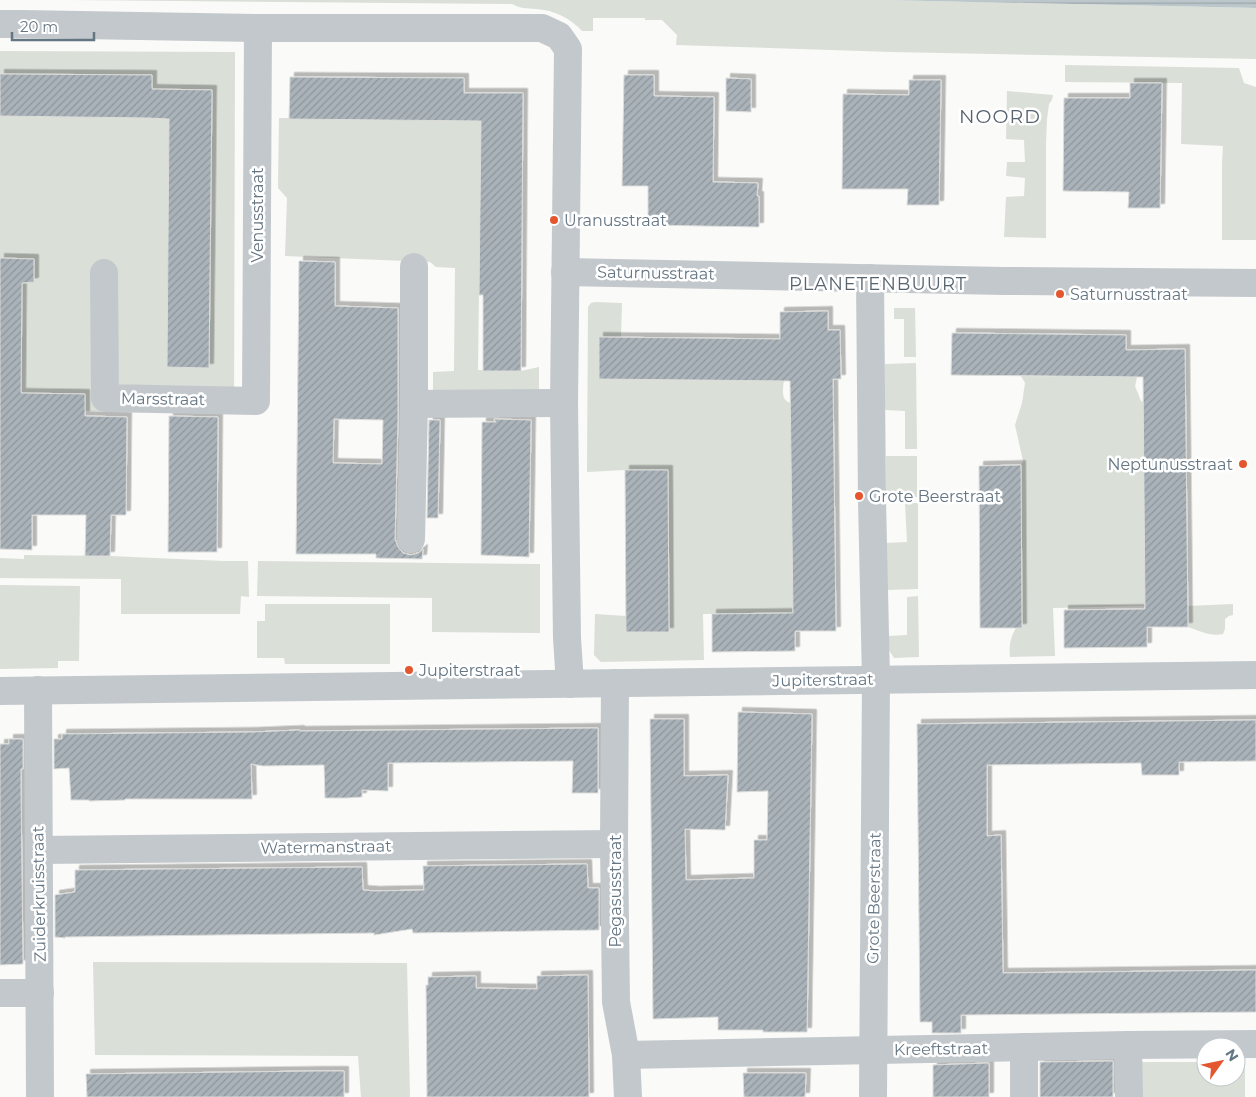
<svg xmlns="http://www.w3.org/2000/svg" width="1256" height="1097" viewBox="0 0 1256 1097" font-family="Montserrat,sans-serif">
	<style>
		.green { fill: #dadfd7 }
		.water { fill: url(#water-rules) }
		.building { fill: url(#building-hatch); stroke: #dcdcda; fill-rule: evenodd; filter: url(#shadow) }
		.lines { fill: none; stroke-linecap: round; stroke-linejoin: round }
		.street { stroke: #c3c8cc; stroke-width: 28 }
		.poi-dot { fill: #e4572e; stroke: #fff; stroke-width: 2 }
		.labels { text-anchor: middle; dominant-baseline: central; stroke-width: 5; stroke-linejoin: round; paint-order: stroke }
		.street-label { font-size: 16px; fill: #657683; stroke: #fff }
		.poi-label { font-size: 16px; fill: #657683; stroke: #fff; text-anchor: start }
		.neighbourhood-label { font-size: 18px; letter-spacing: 1px; fill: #57646e; stroke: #fff }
		.quarter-label { font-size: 19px; letter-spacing: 1px; fill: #57646e; stroke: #fff }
	</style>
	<defs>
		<pattern id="water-rules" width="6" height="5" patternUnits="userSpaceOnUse" patternTransform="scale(1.25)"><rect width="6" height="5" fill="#bbc7cb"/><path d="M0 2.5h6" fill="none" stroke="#9ca6aa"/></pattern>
		<pattern id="building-hatch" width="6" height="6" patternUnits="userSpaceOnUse" patternTransform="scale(1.25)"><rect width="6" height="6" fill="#aab3b9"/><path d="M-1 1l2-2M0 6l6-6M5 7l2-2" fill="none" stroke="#8e969c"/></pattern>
		<filter id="shadow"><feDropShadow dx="4.5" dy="-4.5" stdDeviation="0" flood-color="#0004"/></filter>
	</defs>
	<rect width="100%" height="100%" fill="#fafaf8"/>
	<g class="green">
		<path d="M71,0H883L1256,8V59L892,52L676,45L677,35L662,20H645V18H593V31H582C570,18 554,10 536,9C526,8 521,9 512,4Z"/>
		<polygon points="0,51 235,52 234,412 0,410"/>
		<polygon points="1065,65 1239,68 1244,83 1256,87 1256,240 1222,240 1222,163 1223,146 1181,144 1182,83 1065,82"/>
		<polygon points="1007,91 1053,95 1052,100 1049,104 1047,119 1046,143 1046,238 1004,237 1006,197 1024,196 1025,178 1006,176 1007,162 1025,162 1024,140 1006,139"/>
		<polygon points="279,118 481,121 478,370 521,371 539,367 539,390 433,390 433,372 454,371 455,268 436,267 430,262 285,256 287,198 278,188"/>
		<path d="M595,302L622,303L621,337H599V379L774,381L784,380C783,389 780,400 791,403L793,613L703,614L704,660L601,662L594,655L595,614L626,616L627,632H669L668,470H625L587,472L588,307L591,303Z"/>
		<polygon points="894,308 915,308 916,357 904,357 904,319 894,319"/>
		<polygon points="916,363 917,449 905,449 905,411 885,410 885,364"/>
		<path d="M1126,369H1139L1135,386L1141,401L1143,402L1145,606L1053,608L1055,656L1010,657C1009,646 1010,638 1016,628H1022L1021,465L1023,461L1015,425L1022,403L1025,383L1021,376L1125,377Z"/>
		<rect x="886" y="456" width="31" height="41"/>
		<polygon points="905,503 918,503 918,589 887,590 886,543 907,542"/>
		<polygon points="24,555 110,556 223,561 248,561 249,597 241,596 240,614 121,614 121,579 0,578 0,558 24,559"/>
		<polygon points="258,561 540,564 540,633 432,632 432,598 257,596"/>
		<polygon points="0,585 80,586 79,661 58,661 58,668 0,669"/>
		<polygon points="918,596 919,657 894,658 889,650 888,636 907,635 907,597"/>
		<polygon points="265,604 390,604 390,664 285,664 284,658 257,658 257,621 265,621"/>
		<path d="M1233,604V615L1229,616L1225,619V629L1223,634C1211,637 1200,631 1188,627V606Z"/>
		<polygon points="93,962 407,963 410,1097 361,1097 358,1056 95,1055"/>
		<polygon points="1236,1061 1245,1061 1245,1097 1141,1097 1140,1062 1206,1062 1206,1077 1236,1077"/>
	</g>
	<polygon class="water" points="883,0 1256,0 1256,8"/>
	<g class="building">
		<polygon points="0,74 152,75 152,89 212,90 209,368 167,367 169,119 149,118 0,116"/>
		<polygon points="624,75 654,75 654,96 714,97 713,182 758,183 757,196 759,196 759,227 648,225 648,186 622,186"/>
		<polygon points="290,77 464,78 464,93 523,93 521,371 483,371 483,295 479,295 481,121 289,119"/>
		<polygon points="726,78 751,79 751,112 726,111"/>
		<polygon points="909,80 941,80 939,205 907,205 908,189 842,189 843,94 909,95"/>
		<polygon points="1130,83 1162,83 1160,208 1128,208 1129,192 1063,191 1064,98 1130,98"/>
		<polygon points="0,258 34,259 34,282 22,283 21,393 85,394 85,416 127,417 126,515 111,515 110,556 85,556 86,515 32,515 32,550 0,549"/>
		<path d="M299,261L335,262V306L398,308V419L395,539L398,547L403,553L411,555L418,553L423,549L422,559L376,558V554H296ZM334,419L383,420L382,464L333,463Z"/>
		<polygon points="828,311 828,330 840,330 841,379 833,379 836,631 795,631 795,651 712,652 712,614 793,613 790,381 599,379 599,337 780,339 780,312"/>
		<polygon points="952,333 1126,335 1126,350 1185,349 1188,627 1147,627 1147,647 1064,648 1064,610 1145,609 1143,377 951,375"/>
		<polygon points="169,416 218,417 217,552 168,552"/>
		<polygon points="494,419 531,420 529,557 481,555 482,422 496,422"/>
		<polygon points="429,420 440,420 438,518 427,518"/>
		<polygon points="1021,465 1022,628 980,628 979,466"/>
		<polygon points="625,470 668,470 669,632 626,632"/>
		<polygon points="738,712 812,714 807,1032 763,1032 763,1030 718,1030 718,1017 653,1019 650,719 684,719 684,776 728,775 725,830 685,829 686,880 754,878 754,840 767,840 768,791 737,792"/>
		<polygon points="1256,720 1256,761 1179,762 1179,775 1142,775 1141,763 987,765 987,836 1001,835 1003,973 1256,970 1256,1012 961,1015 961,1033 932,1033 932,1022 920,1022 917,724"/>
		<polygon points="598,728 598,793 572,793 573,761 388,763 388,791 362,790 362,797 347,798 325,798 324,765 263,766 251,764 252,799 125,799 125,800 89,801 89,800 71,800 69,768 54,769 54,739 62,739 62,734 253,732 300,730 300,731"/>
		<polygon points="9,739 23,739 23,769 21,769 21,790 23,964 0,965 0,744 9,744"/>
		<polygon points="587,864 588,888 599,888 599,930 413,933 412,929 374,935 374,933 65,937 65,938 55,937 55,895 75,892 75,870 362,867 363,890 375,891 424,890 423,866"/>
		<polygon points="588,975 589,1097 427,1097 426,985 428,985 428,977 476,976 476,988 537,989 537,976"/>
		<polygon points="1113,1061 1113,1097 1040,1097 1040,1062"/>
		<polygon points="989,1063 989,1097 933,1097 933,1065"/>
		<polygon points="318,1071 344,1071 344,1097 87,1097 86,1074"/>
		<polygon points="743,1073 806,1073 805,1097 744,1097"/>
	</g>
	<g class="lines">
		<g class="street">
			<polyline points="0,24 22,24 258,28 542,28 559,36 568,49 564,403 567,638 570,684"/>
			<polyline points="414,267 414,404 564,403"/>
			<polyline points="565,272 1003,281 1256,283"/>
			<polyline points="104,273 105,398 256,401 258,28"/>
			<polyline points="870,278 872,500 876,680 873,1097"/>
			<polyline points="411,539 414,404"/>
			<polyline points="615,683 614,844 616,1002 626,1055 628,1097"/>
			<polyline points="38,690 40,1097"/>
			<polyline points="0,691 1256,675"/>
			<polyline points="39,850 614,844"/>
			<polyline points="0,993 40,993"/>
			<polyline points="1128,1045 1129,1097"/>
			<polyline points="1024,1047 1024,1097"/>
			<polyline points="626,1055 1128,1045 1256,1044"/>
		</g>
	</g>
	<g class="poi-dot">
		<circle cx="554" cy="220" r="5"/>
		<circle cx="1060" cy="294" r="5"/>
		<circle cx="1243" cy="464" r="5"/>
		<circle cx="859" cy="496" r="5"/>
		<circle cx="409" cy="670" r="5"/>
	</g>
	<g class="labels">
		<g class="street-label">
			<text transform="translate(257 215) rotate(-90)">Venusstraat</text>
			<text transform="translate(656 273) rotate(1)">Saturnusstraat</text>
			<text transform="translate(163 399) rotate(1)">Marsstraat</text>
			<text transform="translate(823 680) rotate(-1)">Jupiterstraat</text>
			<text transform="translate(326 847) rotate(-1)">Watermanstraat</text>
			<text transform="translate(615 891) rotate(-90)">Pegasusstraat</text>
			<text transform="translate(39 894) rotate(-91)">Zuiderkruisstraat</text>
			<text transform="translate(874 898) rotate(-89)">Grote Beerstraat</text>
			<text transform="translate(941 1049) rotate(-1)">Kreeftstraat</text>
		</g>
		<g class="poi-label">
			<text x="564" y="220">Uranusstraat</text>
			<text x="1070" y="294">Saturnusstraat</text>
			<text x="1233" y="464" text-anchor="end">Neptunusstraat</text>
			<text x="869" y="496">Grote Beerstraat</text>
			<text x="419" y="670">Jupiterstraat</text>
		</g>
		<g class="neighbourhood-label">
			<text x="878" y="284">PLANETENBUURT</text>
		</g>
		<g class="quarter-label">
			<text x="1000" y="116">NOORD</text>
		</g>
	</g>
	<g transform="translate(1221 1062) rotate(57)"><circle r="24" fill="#ffffff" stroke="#c1c8cd"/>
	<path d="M0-4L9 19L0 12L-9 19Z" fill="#e4572e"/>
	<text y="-8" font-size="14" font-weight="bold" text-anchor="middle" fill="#657683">N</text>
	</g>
	<path d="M12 32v8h82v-8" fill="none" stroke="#657683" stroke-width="2.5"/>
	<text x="20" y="32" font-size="15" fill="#657683" stroke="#ffffff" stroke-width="4" paint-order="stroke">20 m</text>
</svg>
